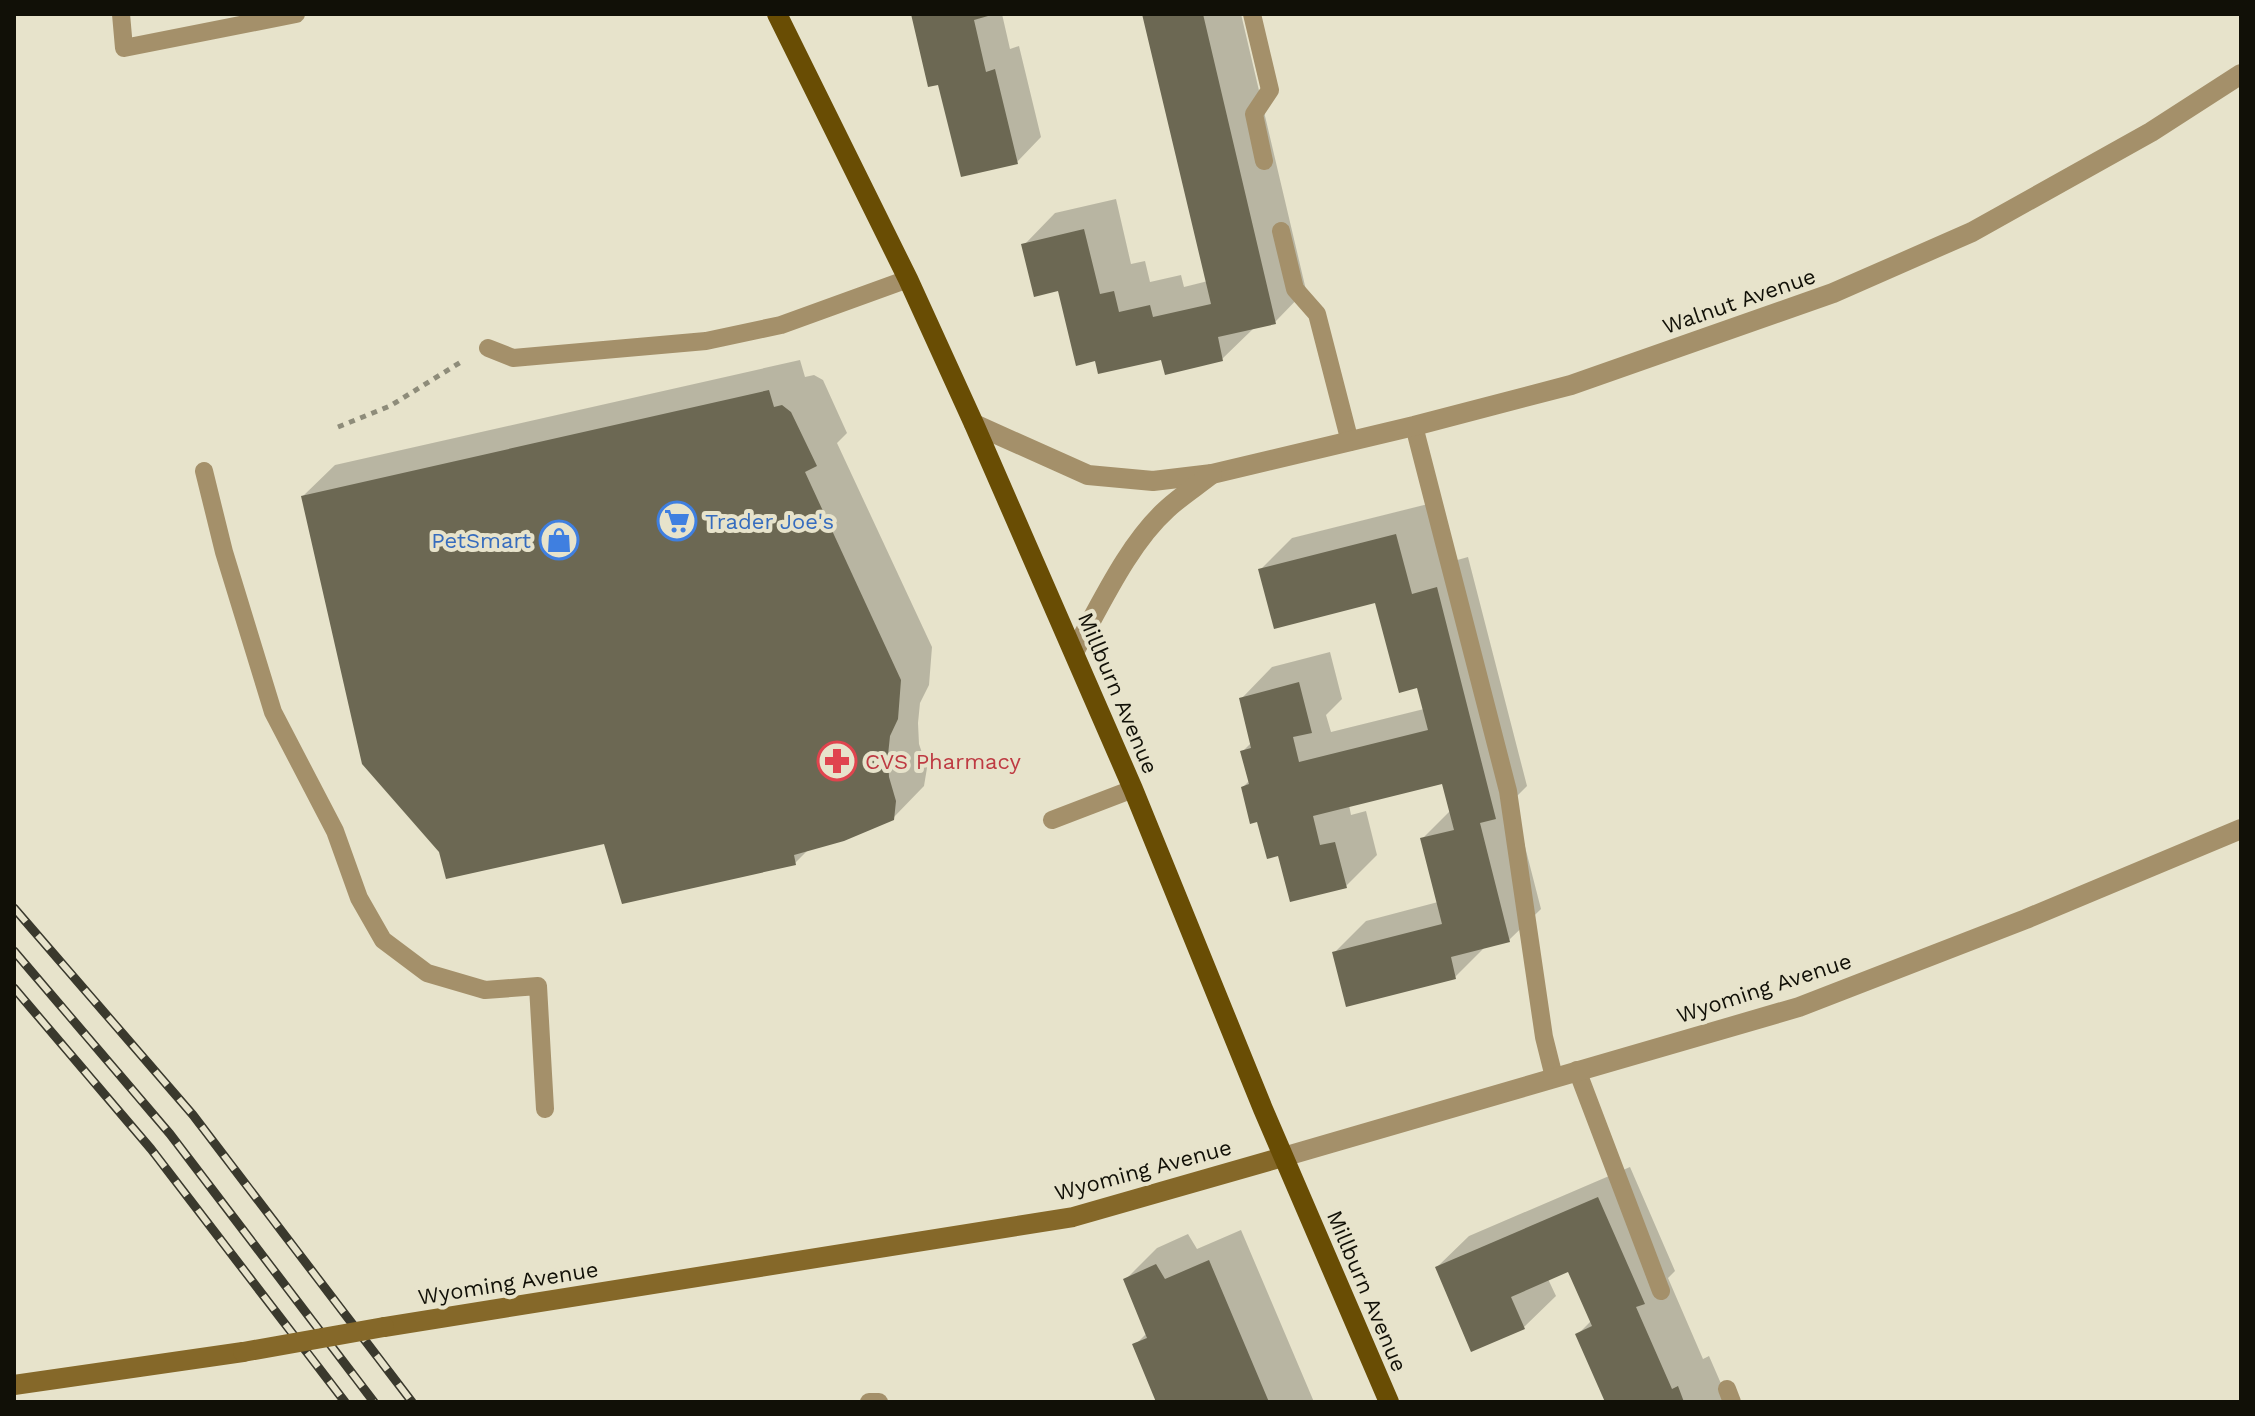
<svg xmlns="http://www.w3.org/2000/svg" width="2255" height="1416" viewBox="0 0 2255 1416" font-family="'Work Sans',sans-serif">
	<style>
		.shadow { fill: #0003 }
		.building { fill: #6c6853 }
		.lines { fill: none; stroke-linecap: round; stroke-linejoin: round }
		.path { stroke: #8e8c7a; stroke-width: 5; stroke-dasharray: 6 6; stroke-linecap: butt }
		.service { stroke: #a4906a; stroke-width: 18 }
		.minor { stroke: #a4906a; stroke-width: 20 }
		.secondary { stroke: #856829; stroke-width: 20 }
		.primary { stroke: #694d04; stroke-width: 20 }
		.rail-casing { stroke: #3a392d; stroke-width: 9 }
		.rail { stroke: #e7e3cb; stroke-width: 6; stroke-dasharray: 18; stroke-linecap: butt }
		.secondary-bridge { stroke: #856829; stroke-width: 20 }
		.labels { text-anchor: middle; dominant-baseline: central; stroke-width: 8; stroke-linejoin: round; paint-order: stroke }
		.street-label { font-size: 22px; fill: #111007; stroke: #e7e3cb }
		.shop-label { font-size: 22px; fill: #366cbe; stroke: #e7e3cb; text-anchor: start }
		.health-label { font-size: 22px; fill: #be3a42; stroke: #e7e3cb; text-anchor: start }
	</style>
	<rect width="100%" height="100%" fill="#e7e3cb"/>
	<g class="shadow">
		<polygon points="913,14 1002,14 1010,49 1019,46 1041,137 1017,162 940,82"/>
		<polygon points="1144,14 1241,14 1306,290 1275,322 1254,328 1222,359 1097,359 1060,289 1024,245 1055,213 1116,199 1131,264 1145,261 1150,282 1181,275 1184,287 1208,281"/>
		<polygon points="800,360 805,377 814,375 823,380 847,433 837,443 932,647 929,685 920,703 918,723 919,744 927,768 924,786 893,818 809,849 795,863 606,842 441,852 303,496 335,465"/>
		<polygon points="1428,504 1443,564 1468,557 1527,786 1513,800 1541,909 1509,940 1486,946 1455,977 1335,952 1366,921 1438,902 1422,839 1451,810 1443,781 1349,805 1351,815 1366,811 1377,855 1346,886 1280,854 1243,787 1250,780 1243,751 1252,742 1241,699 1272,667 1330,652 1342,699 1326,715 1331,732 1424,709 1418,686 1377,600 1260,570 1292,538"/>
		<polygon points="1630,1167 1675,1271 1668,1278 1703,1359 1709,1356 1729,1402 1607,1402 1578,1334 1592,1320 1569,1270 1548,1279 1556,1296 1524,1327 1437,1267 1469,1236"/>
		<polygon points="1241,1230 1314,1402 1158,1402 1135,1345 1147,1333 1125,1280 1157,1248 1188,1234 1197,1249"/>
	</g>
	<g class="building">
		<polygon points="911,14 995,14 974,20 986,72 995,69 1018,164 961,177 938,85 928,87"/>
		<polygon points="1142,14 1203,14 1276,324 1218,337 1223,361 1165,375 1161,360 1098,374 1095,361 1076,366 1058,291 1034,297 1021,244 1084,229 1100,294 1114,291 1119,312 1150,305 1153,317 1211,304"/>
		<polygon points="769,390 774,407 782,405 791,412 817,466 805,472 901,680 898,719 890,736 888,755 889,777 896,801 894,820 844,841 794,855 796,865 622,904 604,844 446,879 439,852 362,764 301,496"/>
		<polygon points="1396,534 1412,594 1437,587 1496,819 1480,823 1510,942 1451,957 1456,979 1346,1007 1332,952 1442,924 1420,838 1454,830 1442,784 1313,816 1320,845 1335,842 1347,888 1290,902 1278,856 1267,859 1257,822 1250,824 1241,787 1249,784 1240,751 1251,748 1239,698 1299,682 1312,733 1293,737 1299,762 1428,730 1417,688 1399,693 1375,603 1274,629 1258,569"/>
		<polygon points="1598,1197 1645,1304 1636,1307 1672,1389 1678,1386 1684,1402 1605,1402 1575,1334 1592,1326 1568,1272 1511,1297 1525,1329 1471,1352 1435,1267"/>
		<polygon points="1209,1260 1269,1402 1156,1402 1132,1344 1147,1338 1123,1279 1156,1264 1165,1279"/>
	</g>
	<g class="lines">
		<polyline class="path" points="338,427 390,406 464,360"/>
		<g class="service">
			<polyline points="121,14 124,48 296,14"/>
			<polyline points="1252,14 1270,90 1254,114 1264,161"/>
			<polyline points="1281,231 1295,289 1317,314 1350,442"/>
			<polyline points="488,348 513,358 706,341 781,325 908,279"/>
			<polyline points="1414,426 1508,791 1544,1037 1554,1077"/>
			<polyline points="204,471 224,552 273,712 335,831 359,898 383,940 427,973 485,990 538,986 545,1109"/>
			<polyline points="1052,820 1133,789"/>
			<polyline points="1577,1070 1661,1291"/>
			<polyline points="1727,1389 1732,1402"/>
			<polyline points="869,1402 879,1402"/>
		</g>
		<g class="minor">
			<polyline points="974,424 1088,475 1153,481 1212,474 1414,426 1571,385 1833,293 1972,232 2151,132 2241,74"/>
			<path d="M1074,652C1100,606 1128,544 1167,509C1181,496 1197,486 1212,474"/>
			<polyline points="1283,1157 1799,1007 2026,919 2241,829"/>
		</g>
		<g class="secondary">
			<polyline points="384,1327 1073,1217 1283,1157"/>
			<polyline points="14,1385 243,1352"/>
		</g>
		<polyline class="primary" points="777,14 908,279 974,424 1133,789 1263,1109 1389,1402"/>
		<g class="rail-casing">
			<g id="rail">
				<polyline points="14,908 193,1115 412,1402"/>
				<polyline points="14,951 170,1134 374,1402"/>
				<polyline points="14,988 151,1149 345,1402"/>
			</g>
		</g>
		<use href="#rail" class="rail"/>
		<polyline class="secondary-bridge" points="243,1352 384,1327"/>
	</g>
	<defs>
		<g id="supermarket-ring" transform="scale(2)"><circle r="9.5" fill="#e7e3cb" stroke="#3f7fe0" stroke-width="1.5"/><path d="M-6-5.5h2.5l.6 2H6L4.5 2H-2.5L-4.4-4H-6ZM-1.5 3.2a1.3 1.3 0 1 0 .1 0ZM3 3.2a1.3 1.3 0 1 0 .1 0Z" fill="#3f7fe0"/></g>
		<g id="shop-ring" transform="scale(2)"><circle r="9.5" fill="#e7e3cb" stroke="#3f7fe0" stroke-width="1.5"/><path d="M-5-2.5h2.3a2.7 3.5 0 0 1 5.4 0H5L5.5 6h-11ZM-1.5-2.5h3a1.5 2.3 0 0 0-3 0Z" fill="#3f7fe0"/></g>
		<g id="pharmacy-ring" transform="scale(2)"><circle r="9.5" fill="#e7e3cb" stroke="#e0444e" stroke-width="1.5"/><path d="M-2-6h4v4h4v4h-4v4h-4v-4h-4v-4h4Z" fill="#e0444e"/></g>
	</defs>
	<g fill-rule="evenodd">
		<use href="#supermarket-ring" x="677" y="521"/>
		<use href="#shop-ring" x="559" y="540"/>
		<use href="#pharmacy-ring" x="837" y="761"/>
	</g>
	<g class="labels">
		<g class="street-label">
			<text transform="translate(1739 301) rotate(-19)">Walnut Avenue</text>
			<text transform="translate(1118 693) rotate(67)">Millburn Avenue</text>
			<text transform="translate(1764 988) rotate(-18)">Wyoming Avenue</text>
			<text transform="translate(1143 1170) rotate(-15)">Wyoming Avenue</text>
			<text transform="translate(508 1283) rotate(-9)">Wyoming Avenue</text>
			<text transform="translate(1367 1291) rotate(67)">Millburn Avenue</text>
		</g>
		<g class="shop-label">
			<text x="705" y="521">Trader Joe's</text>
			<text x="531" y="540" text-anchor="end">PetSmart</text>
		</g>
		<g class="health-label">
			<text x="865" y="761">CVS Pharmacy</text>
		</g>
	</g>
	<rect width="2255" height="1416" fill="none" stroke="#111007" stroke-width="32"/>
</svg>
